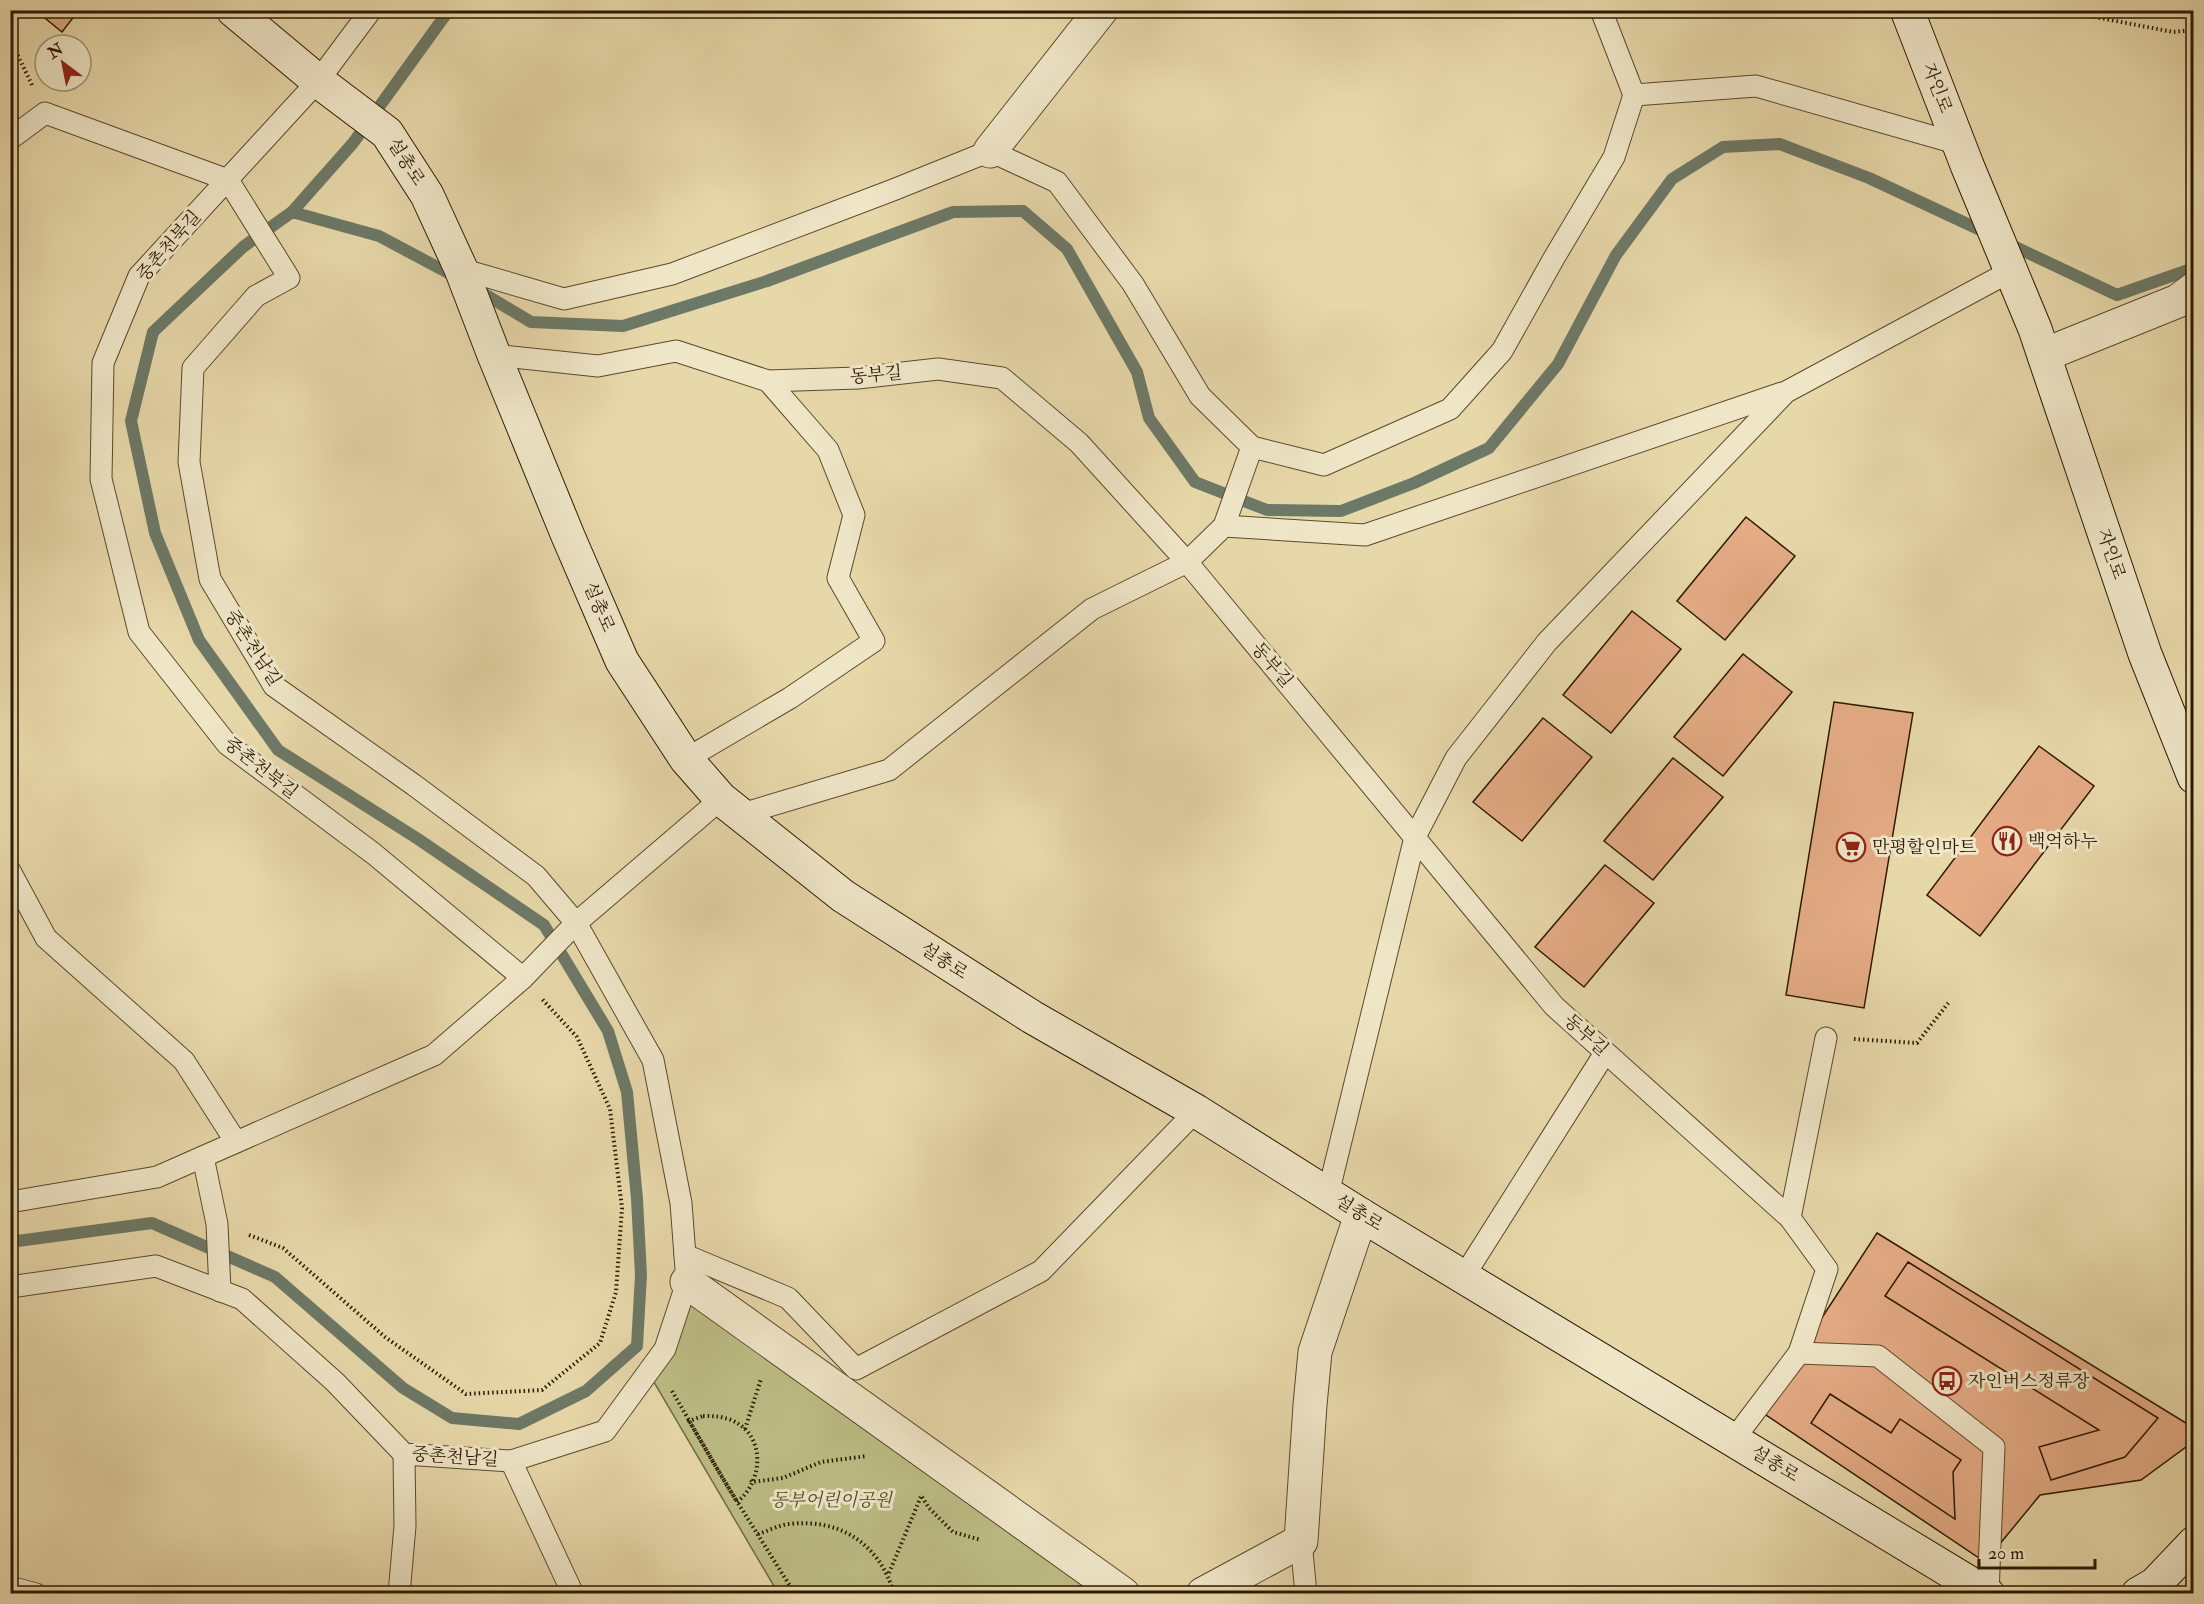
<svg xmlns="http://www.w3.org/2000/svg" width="2204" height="1604" viewBox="0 0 2204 1604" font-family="'IM FELL Double Pica','Noto Serif KR',serif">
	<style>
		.green { fill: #bcbc84; stroke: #746a42; stroke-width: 1.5 }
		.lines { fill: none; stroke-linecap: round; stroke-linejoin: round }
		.stream { stroke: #6d7967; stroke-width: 12 }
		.building { fill: #e5ac86; stroke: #2d1900; stroke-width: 1.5 }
		.lane-casing { stroke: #5c492a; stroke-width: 23 }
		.street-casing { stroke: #5c492a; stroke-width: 35 }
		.secondary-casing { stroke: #2d1900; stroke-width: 35 }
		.path { stroke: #2d1900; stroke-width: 4; stroke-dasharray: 1.5 3; stroke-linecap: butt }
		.lane { stroke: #efe6c8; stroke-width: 21 }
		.street { stroke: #efe6c8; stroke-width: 33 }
		.secondary { stroke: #efe6c8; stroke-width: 33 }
		.labels { text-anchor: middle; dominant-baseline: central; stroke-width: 6; stroke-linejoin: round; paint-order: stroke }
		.street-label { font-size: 18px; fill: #2d1900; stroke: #efe6c8 }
		.poi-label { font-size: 18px; fill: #2d1900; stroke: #efe6c8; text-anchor: start }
		.park-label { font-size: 18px; font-style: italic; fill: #584a28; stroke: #efe6c8 }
	</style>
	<rect width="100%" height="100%" fill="#e7d8aa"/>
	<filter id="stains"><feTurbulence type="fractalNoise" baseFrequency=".00333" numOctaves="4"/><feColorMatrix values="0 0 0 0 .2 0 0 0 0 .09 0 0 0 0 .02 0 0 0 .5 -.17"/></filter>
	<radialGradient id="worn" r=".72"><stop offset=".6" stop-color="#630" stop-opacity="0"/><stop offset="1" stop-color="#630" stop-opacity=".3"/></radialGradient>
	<polygon class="green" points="687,1282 1123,1593 778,1593 648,1372"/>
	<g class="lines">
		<g class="stream">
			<polyline points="292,212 353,143 449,10"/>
			<polyline points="2007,243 2117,295 2194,268"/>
			<polyline points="476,289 531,322 623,326 767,281 953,212 1023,211 1067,249 1137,372 1149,418 1195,482 1267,510 1341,511 1414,483 1489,448 1558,364 1616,255 1672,179 1723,147 1780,144 1869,178 1989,234"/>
			<polyline points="10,1242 152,1223 275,1277 403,1388 452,1418 519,1424 586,1391 637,1346 641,1275 637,1199 627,1092 608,1031 544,925 418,839 278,750 199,640 155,533 131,421 153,332 243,247 292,212 379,236 456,277"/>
		</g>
	</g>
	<g class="building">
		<polygon points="35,10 79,10 62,32"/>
		<polygon points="1746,517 1795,556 1725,640 1677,601"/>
		<polygon points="1632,611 1681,649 1611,733 1563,695"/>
		<polygon points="1743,654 1792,692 1723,776 1674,737"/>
		<polygon points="1834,702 1913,713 1864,1008 1786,995"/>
		<polygon points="1543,718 1592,757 1522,841 1473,802"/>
		<polygon points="2039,746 2094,786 1980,936 1927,895"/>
		<polygon points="1673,758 1723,797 1653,880 1604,841"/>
		<polygon points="1605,865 1654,903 1584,987 1535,947"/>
		<polygon points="1877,1233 2194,1428 2194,1441 2141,1480 2040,1495 1985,1562 1757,1409 1799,1353"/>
		<polygon points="1908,1262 2158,1418 2125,1457 2051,1480 2039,1447 2099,1430 1885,1296"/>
		<polygon points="1830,1394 1891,1433 1900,1419 1961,1460 1953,1472 1955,1519 1811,1423"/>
	</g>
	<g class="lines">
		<g class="lane-casing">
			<g id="lane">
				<polyline points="371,10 318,81 139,276 103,363 101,479 139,632 227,744 374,854 523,978"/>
				<polyline points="1601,10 1634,95"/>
				<polyline points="10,139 45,113 228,180 289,278 256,296 193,368 189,462 210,579 274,686 414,785 536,876 576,923 653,1060 681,1203 687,1282 665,1349 605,1431 511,1461 404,1454 335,1382 242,1299 156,1266 10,1287"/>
				<polyline points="461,269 564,299 672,274 893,190 990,151 1057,182 1133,284 1200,396 1252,447 1324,465 1450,409 1502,351 1554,258 1614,157 1634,95 1756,86 1959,144"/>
				<polyline points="494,355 598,366 676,351 768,381 858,378 938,369 1002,378 1079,443 1187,562 1554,1006 1790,1218 1827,1269 1799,1353"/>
				<polyline points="1224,526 1365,535 1782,393"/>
				<polyline points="686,759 790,698 874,641 838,578 854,515 828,450 768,381"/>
				<polyline points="742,814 889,770 1092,609 1187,562 1224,526 1252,447"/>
				<polyline points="10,871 46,938 184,1061 236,1142"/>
				<polyline points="203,1157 217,1224 220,1291"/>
				<polyline points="1328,1194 1415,837 1456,758 1547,642 1786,392 2011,271"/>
				<polyline points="10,1202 157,1177 434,1055 523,978 576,923 721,799"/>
				<polyline points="1790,1218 1826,1038"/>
				<polyline points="685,1255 788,1298 856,1369 1041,1271 1196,1111"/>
				<polyline points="1464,1276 1605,1053"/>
				<polyline points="1734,1439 1799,1353 1878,1356 1994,1447 1988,1594"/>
				<polyline points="511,1461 573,1594"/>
				<polyline points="1301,1541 1306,1594"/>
				<polyline points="10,1587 36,1594"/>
				<polyline points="399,1594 405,1526 404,1454"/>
			</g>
		</g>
		<g class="street-casing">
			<g id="street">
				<polyline points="990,151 1101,10"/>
				<polyline points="2044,355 2178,301 2194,289"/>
				<polyline points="687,1282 1123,1594"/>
				<polyline points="1203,1594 1301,1541 1310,1405 1315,1352 1361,1215"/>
			</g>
		</g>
		<g class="secondary-casing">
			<g id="secondary">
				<polyline points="233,10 318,81 387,133 427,195 461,269 494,355 568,536 622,661 686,759 721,799 843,896 1032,1017 1196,1111 1361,1215 1988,1594"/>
				<polyline points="1907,10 1967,165 2035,329 2145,654 2194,777"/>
				<polyline points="2138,1594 2155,1584 2194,1543"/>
			</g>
		</g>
		<g class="path">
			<polyline points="2059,10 2173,32 2194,30"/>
			<polyline points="10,39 32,85"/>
			<polyline points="1854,1039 1917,1043 1949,1002"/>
			<polyline points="249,1235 283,1248 385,1337 466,1394 542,1390 600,1343 616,1292 622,1208 610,1109 577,1037 542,999"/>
			<polyline points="672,1391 723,1479 795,1594"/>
			<path d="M703,1416C713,1416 721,1416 731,1420C766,1434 764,1481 737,1502L689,1421Z"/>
			<polyline points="745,1429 761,1379"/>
			<polyline points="751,1480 752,1482 783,1478 821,1462 867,1456"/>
			<polyline points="922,1497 929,1508 953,1532 981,1540"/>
			<path d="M758,1534C768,1531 779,1525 789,1524C840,1518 880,1544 894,1594"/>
			<polyline points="889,1573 922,1494"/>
		</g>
		<use href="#lane" class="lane"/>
		<use href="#street" class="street"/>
		<use href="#secondary" class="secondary"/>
	</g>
	<defs>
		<g id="restaurant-ring" transform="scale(1.5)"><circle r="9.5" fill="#efe6c8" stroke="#8f2418" stroke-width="1.5"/><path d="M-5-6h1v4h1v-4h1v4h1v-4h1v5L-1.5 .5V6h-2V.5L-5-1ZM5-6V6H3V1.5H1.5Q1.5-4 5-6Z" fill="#8f2418"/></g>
		<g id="supermarket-ring" transform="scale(1.5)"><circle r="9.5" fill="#efe6c8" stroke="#8f2418" stroke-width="1.5"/><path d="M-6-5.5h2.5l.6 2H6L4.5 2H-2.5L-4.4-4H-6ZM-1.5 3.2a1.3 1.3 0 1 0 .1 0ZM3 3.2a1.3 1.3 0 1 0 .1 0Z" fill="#8f2418"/></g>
		<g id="bus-ring" transform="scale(1.5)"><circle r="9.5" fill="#efe6c8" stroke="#8f2418" stroke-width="1.5"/><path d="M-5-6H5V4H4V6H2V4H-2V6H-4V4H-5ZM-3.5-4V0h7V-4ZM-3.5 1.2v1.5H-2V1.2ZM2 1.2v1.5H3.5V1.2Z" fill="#8f2418"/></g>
	</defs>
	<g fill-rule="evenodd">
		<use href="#restaurant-ring" x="2007" y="841"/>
		<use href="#supermarket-ring" x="1851" y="847"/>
		<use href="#bus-ring" x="1947" y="1381"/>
	</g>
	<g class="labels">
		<g class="street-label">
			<text transform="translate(1937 88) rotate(69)">자인로</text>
			<text transform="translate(406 162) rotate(57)">설총로</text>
			<text transform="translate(169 246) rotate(-49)">중촌천북길</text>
			<text transform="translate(876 375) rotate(-5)">동부길</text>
			<text transform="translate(2111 554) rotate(71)">자인로</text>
			<text transform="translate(599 607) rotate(67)">설총로</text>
			<text transform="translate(253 648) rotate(57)">중촌천남길</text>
			<text transform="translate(1272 665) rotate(50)">동부길</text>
			<text transform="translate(261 768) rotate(38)">중촌천북길</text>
			<text transform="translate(944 961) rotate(33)">설총로</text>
			<text transform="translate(1586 1035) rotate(42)">동부길</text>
			<text transform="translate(1359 1213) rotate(32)">설총로</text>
			<text transform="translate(455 1457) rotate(4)">중촌천남길</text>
			<text transform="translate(1775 1464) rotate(31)">설총로</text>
		</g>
		<g class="poi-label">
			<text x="2028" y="841">백억하누</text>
			<text x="1872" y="847">만평할인마트</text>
			<text x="1968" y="1381">자인버스정류장</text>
		</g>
		<g class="park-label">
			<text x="831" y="1500">동부어린이공원</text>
		</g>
	</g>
	<rect width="2204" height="1604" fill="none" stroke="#e7d8aa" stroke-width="36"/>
	<rect x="12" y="12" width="2180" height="1580" fill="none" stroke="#2d1900" stroke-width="3"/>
	<rect x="18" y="18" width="2168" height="1568" fill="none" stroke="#2d1900" stroke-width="1.5"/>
	<g transform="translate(63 63) rotate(328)"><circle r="28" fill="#efe6c8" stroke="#a19478" stroke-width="1.5"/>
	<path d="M0-4.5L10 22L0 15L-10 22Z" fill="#8f2418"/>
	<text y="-9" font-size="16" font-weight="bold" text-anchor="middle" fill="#2d1900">N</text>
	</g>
	<path d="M1979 1559v9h116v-9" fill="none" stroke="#2d1900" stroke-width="3"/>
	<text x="1988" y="1559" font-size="18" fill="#2d1900" stroke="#efe6c8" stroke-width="4.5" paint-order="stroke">20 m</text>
	<rect width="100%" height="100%" filter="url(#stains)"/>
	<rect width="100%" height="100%" fill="url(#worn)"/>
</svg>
